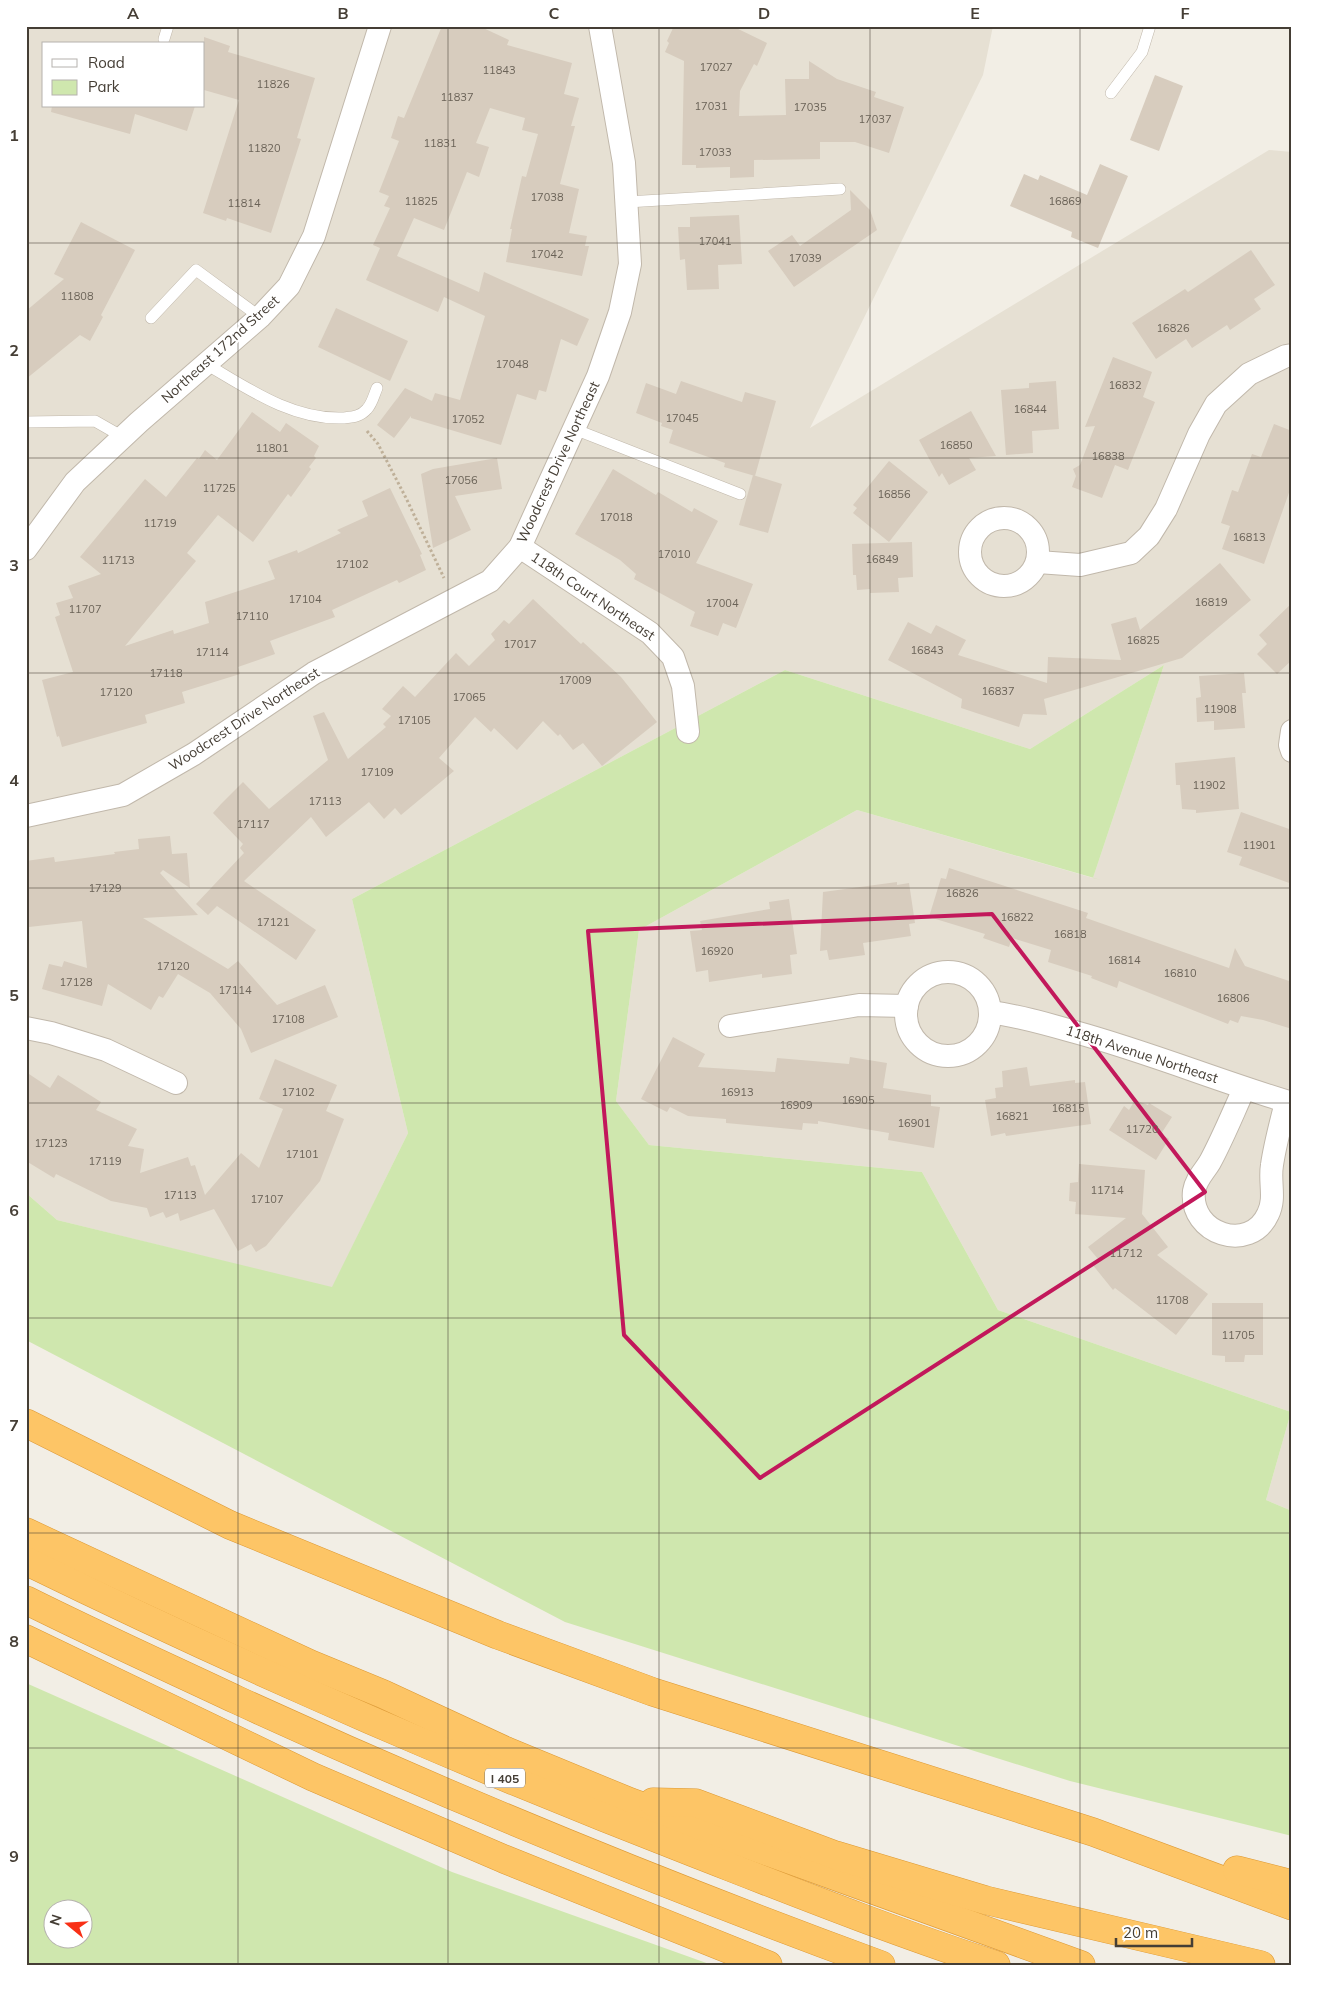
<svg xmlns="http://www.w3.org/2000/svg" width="1318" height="1991" viewBox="0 0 1318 1991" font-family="Mulish,sans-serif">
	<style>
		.residential { fill: #e6e0d3; fill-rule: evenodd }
		.green { fill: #cfe7ae; fill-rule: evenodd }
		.building { fill: #d7ccbe }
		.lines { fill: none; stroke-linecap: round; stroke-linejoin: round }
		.lane-casing { stroke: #c1b8ab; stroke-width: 12 }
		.street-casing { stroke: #c1b8ab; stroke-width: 24 }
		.highway-casing { stroke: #dc9935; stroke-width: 29 }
		.path { stroke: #bfb099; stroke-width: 3; stroke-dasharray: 2.5 2.5; stroke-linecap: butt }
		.lane { stroke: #fff; stroke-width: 11 }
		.street { stroke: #fff; stroke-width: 22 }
		.highway { stroke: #fdc566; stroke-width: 28 }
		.marked { fill: none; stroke: #c2185b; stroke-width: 4; stroke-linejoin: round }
		.grid { fill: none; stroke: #453e35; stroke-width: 1; stroke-opacity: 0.55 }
		.labels { text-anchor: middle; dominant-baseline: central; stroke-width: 4.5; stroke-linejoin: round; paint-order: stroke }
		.number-label { font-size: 11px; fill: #6a6257 }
		.shield { fill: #fff; stroke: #7d7872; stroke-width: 1 }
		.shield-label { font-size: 12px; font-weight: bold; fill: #453e35 }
		.street-label { font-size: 14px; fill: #453e35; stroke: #fff }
		.neatline { fill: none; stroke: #453e35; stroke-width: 2 }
		.grid-label { font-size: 16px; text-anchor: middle; font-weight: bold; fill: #453e35 }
	</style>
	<rect width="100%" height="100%" fill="#f2eee5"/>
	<path class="residential" d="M26,26H993L983,75L810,428L1269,150L1292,152V1511L1266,1500L1291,1412L998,1310L922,1172L649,1145L616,1101L639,930L857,810L1093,878L1164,665L1030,749L785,670L352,899L408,1133L332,1288L57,1220L26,1193ZM44,44H204V106H44Z"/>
	<g class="green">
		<polygon points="1164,665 1093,878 1101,880 857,810 639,930 616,1101 649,1145 922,1172 998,1310 1291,1412 1266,1500 1292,1511 1292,1836 1070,1781 565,1622 26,1340 26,1193 57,1220 332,1287 408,1133 352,899 785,670 1030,749"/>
		<path d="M26,1683L452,1872L712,1965H26ZM52,1908H82V1938H52Z"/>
	</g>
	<g class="building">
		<polygon points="442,26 479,26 509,40 507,45 572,63 564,94 579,98 571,126 575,126 560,184 579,189 569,233 587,236 585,246 589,246 582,276 506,262 512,229 510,229 522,176 526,177 538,134 522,130 525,118 490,108 476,143 489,147 479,177 467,172 444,230 414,218 397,256 479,292 484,272 589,319 577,346 561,339 546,392 539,390 536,400 517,394 501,445 411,418 411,416 394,438 377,425 405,388 432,401 435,393 460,400 485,316 444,297 438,312 366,280 380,248 373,245 390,208 384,206 389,196 379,192 399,141 391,138 398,116 404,118"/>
		<polygon points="674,26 732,26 767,43 757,66 754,64 740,91 739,116 786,115 785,79 809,79 809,61 837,79 876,92 874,97 904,107 889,153 855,142 820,142 820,159 754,160 754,177 730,178 730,167 696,168 696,165 682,165 684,61 665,52 669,43 667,41"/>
		<polygon points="204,37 230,46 228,52 315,78 297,138 301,139 271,233 227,218 226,221 203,213 239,100 204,90"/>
		<polygon points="1155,75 1183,86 1159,151 1130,140"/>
		<polygon points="52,106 195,106 187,131 135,114 130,134 51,112"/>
		<polygon points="1100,164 1128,176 1098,248 1071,237 1072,232 1010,206 1024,174 1038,180 1040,175 1087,195"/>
		<polygon points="850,190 870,210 877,230 794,287 768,251 792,235 800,246 851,210"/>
		<polygon points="739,215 742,264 718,265 719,289 687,290 685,259 680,260 678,227 690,227 690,217"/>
		<polygon points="81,222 135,250 101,315 103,317 90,341 80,335 26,379 26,311 64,279 54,274"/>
		<polygon points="1251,250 1275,285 1254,299 1261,309 1230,330 1227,325 1192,348 1186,339 1156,359 1132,323 1185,289 1188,292"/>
		<polygon points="336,308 408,341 390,381 318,347"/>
		<polygon points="1113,357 1152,372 1143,397 1155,402 1128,470 1115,465 1102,498 1072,487 1076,476 1073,469 1080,465 1095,426 1085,427"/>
		<polygon points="681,381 742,402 745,392 776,401 755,476 724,467 725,463 669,443 673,430 661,426 662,423 636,413 646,383 676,394"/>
		<polygon points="1056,381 1059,429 1032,431 1033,453 1006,455 1001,390 1029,388 1029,383"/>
		<polygon points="971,411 996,456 969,458 976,470 949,485 942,473 939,477 919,440"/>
		<polygon points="252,412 280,432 286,423 319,446 314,456 316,458 309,467 311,469 291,497 288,494 253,542 218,515 187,553 196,561 125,646 173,630 174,634 209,623 205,602 275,579 268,561 297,550 298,553 341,533 337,530 368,516 362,501 390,488 422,554 420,555 426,570 399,583 397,580 332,610 335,617 270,641 275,654 238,667 240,674 182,692 185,703 145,715 147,723 62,747 59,736 57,737 42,680 73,672 55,617 60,615 56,603 73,598 68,586 101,574 80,557 145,479 166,497 197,458 199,459 205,450 217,460"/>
		<polygon points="1274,424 1292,431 1292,484 1264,564 1222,549 1230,526 1221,523 1232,490 1238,492 1252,454 1261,457"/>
		<polygon points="497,458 502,489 455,496 471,530 433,548 421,474 433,469"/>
		<polygon points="889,461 928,492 889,542 853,513 857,508 853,505"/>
		<polygon points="613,469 656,495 658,492 692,512 694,508 718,521 696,563 753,584 736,628 723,623 718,636 690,626 695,612 634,579 636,574 620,560 575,534"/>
		<polygon points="753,475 782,484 768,533 739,525"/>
		<polygon points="912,542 913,577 898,578 899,592 870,593 870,589 857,590 856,575 853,575 852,544"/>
		<polygon points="1220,563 1251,600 1182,658 1044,699 1047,715 1023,714 1019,727 961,708 962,699 888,660 908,622 931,634 936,625 966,640 958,655 1047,683 1048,657 1121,660 1111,624 1136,617 1140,630"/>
		<polygon points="533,599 581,644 583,642 621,677 657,722 602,766 583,743 573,750 560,734 558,736 543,721 517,750 494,728 491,732 475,717 439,758 454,771 401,815 395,808 384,819 369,802 326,837 311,817 244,881 316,930 296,960 217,906 208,915 196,904 244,853 240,848 243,844 213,813 221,804 243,782 269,809 328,760 313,716 324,712 348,759 386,727 383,724 391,716 382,709 403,686 415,697 456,653 469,666 495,640 491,634 504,620 509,624"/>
		<polygon points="1292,603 1292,660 1277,674 1257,654 1267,644 1259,635"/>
		<polygon points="1244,673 1246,693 1242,693 1245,728 1214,730 1214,721 1197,722 1196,698 1201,697 1199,676"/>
		<polygon points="1235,757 1239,809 1196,813 1196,810 1182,809 1180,785 1176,785 1175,763"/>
		<polygon points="1241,812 1292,830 1292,884 1239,865 1242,857 1227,852"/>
		<polygon points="170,836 172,854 187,853 190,888 163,870 160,873 198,915 143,918 228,969 238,961 277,1005 325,985 338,1017 251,1053 241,1029 210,993 178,974 163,998 159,996 151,1010 108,984 102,1006 42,989 49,964 62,967 64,961 87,968 82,921 29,927 26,904 26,861 54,857 55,862 115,854 114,852 139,849 138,839"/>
		<polygon points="949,868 1088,913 1086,918 1229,968 1235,948 1245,966 1292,982 1292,1029 1263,1020 1241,1016 1238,1023 1230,1020 1228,1024 1119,981 1117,988 1091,978 1092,976 1048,962 1051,950 1012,938 1009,947 983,938 985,934 929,917 941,878 946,879"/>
		<polygon points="897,882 897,885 909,883 915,923 909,924 911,936 863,943 865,955 829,960 827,950 820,951 823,892"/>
		<polygon points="789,899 797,954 790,955 792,974 762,978 762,974 709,982 708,970 696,972 690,931 702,930 700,921 770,909 769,902"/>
		<polygon points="673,1037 705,1054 698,1067 775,1072 777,1058 849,1064 850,1057 887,1063 883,1088 931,1095 931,1106 940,1107 934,1148 888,1140 889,1133 818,1121 818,1124 803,1123 802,1130 726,1123 726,1119 688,1116 670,1107 667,1112 641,1099"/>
		<polygon points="275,1059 337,1085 326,1111 344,1119 320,1181 266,1246 256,1252 251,1244 238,1251 214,1209 180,1221 178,1213 166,1218 163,1212 150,1217 147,1208 111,1201 56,1174 54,1178 26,1161 26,1072 50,1088 58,1075 101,1102 96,1110 137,1129 128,1146 144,1149 140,1173 188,1157 191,1166 195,1165 205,1195 241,1153 259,1168 283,1109 259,1099"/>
		<polygon points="1027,1067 1030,1086 1075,1080 1075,1083 1085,1082 1091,1124 1006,1136 1005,1133 991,1136 985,1100 996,1098 995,1088 1003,1087 1002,1071"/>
		<polygon points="1135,1100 1148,1105 1149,1103 1172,1117 1161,1134 1169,1139 1156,1160 1109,1130 1124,1106 1129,1110"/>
		<polygon points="1079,1164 1145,1170 1142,1214 1168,1247 1157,1255 1208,1294 1176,1335 1115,1288 1113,1290 1092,1264 1098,1259 1088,1247 1126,1218 1075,1214 1076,1202 1069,1201 1070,1183 1078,1182"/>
		<polygon points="1212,1303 1263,1303 1263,1355 1245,1355 1244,1362 1225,1362 1225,1356 1212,1355"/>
	</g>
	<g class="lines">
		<g class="lane-casing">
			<g id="lane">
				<polyline points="164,39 168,26"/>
				<polyline points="1111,93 1142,52 1150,26"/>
				<polyline points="627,202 840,189"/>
				<polyline points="151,318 196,270 260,317"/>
				<path d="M206,364C247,388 292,420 343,418C352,417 360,417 367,409C372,404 374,395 377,388"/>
				<polyline points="26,422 95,421 123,437"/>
				<polyline points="574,429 740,494"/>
			</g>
		</g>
		<g class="street-casing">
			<g id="street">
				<circle cx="1004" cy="552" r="34"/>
				<polyline points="520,547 650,633 673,657 683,686 688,732"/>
				<polyline points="26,549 75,482 139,422 260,317 289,286 314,236 380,26"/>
				<polyline points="1038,562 1080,565 1131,553 1149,536 1166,509 1199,434 1216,404 1249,374 1286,356 1292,355"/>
				<polyline points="1292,731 1290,745 1292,751"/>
				<polyline points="26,816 123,795 194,754 314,673 490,581 520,547 598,376 620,312 630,264 624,163 600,26"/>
				<circle cx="948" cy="1014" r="42"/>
				<path d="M990,1012C1020,1016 1047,1024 1075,1032C1148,1052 1219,1081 1292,1103"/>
				<polyline points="730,1026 859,1005 907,1006"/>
				<polyline points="26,1028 51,1033 106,1050 176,1083"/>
				<path d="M1244,1089C1233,1113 1223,1138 1210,1162C1204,1172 1196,1179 1194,1191C1189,1234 1250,1254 1268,1214C1276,1198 1269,1182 1272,1165C1275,1144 1281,1123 1286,1102"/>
			</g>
		</g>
		<g class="highway-casing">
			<g id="highway">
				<polyline points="26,1423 230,1525 498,1635 653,1692 1093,1832 1292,1906"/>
				<polyline points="26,1532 310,1664 383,1694 506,1751 630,1802 1081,1965"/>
				<path d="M26,1561C245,1668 467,1765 694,1853C794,1892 894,1932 996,1965"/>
				<path d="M26,1600C96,1635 167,1667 237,1700C448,1797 663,1885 881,1965"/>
				<polyline points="26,1639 313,1777 504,1859 768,1965"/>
				<polyline points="653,1802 696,1803 835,1855 985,1900 1261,1965"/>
				<polyline points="1237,1870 1292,1884"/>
			</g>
		</g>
		<polyline class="path" points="367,431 378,444 406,498 444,578"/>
		<use href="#lane" class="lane"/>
		<use href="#street" class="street"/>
		<use href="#highway" class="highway"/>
	</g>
	<path class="marked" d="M992,914L1205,1192L760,1478L624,1335L588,931Z"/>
	<path class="grid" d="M238,26V1965M448,26V1965M659,26V1965M870,26V1965M1080,26V1965M26,243H1292M26,458H1292M26,673H1292M26,888H1292M26,1103H1292M26,1318H1292M26,1533H1292M26,1748H1292"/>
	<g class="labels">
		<g class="number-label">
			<text x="716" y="67">17027</text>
			<text x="499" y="70">11843</text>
			<text x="273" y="84">11826</text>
			<text x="457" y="97">11837</text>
			<text x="711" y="106">17031</text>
			<text x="810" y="107">17035</text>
			<text x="875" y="119">17037</text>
			<text x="440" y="143">11831</text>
			<text x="264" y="148">11820</text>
			<text x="715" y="152">17033</text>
			<text x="547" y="197">17038</text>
			<text x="421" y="201">11825</text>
			<text x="1065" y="201">16869</text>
			<text x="244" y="203">11814</text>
			<text x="715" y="241">17041</text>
			<text x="547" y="254">17042</text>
			<text x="805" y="258">17039</text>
			<text x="77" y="296">11808</text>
			<text x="1173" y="328">16826</text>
			<text x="512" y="364">17048</text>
			<text x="1125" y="385">16832</text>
			<text x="1030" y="409">16844</text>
			<text x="682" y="418">17045</text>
			<text x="468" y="419">17052</text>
			<text x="956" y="445">16850</text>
			<text x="272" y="448">11801</text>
			<text x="1108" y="456">16838</text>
			<text x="461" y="480">17056</text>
			<text x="219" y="488">11725</text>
			<text x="894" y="494">16856</text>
			<text x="616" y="517">17018</text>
			<text x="160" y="523">11719</text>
			<text x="1249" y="537">16813</text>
			<text x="674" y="554">17010</text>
			<text x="882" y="559">16849</text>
			<text x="118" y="560">11713</text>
			<text x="352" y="564">17102</text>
			<text x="305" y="599">17104</text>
			<text x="1211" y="602">16819</text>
			<text x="722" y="603">17004</text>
			<text x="85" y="609">11707</text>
			<text x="252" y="616">17110</text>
			<text x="1143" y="640">16825</text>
			<text x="520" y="644">17017</text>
			<text x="927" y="650">16843</text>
			<text x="212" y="652">17114</text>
			<text x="166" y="673">17118</text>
			<text x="575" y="680">17009</text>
			<text x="998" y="691">16837</text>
			<text x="116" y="692">17120</text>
			<text x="469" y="697">17065</text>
			<text x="1220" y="709">11908</text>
			<text x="414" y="720">17105</text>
			<text x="377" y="772">17109</text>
			<text x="1209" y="785">11902</text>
			<text x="325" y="801">17113</text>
			<text x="253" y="824">17117</text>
			<text x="1259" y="845">11901</text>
			<text x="105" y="888">17129</text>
			<text x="962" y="893">16826</text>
			<text x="1017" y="917">16822</text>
			<text x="273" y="922">17121</text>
			<text x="1070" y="934">16818</text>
			<text x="717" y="951">16920</text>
			<text x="1124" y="960">16814</text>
			<text x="173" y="966">17120</text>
			<text x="1180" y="973">16810</text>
			<text x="76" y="982">17128</text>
			<text x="235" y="990">17114</text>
			<text x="1233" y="998">16806</text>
			<text x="288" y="1019">17108</text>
			<text x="298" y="1092">17102</text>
			<text x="737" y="1092">16913</text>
			<text x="858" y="1100">16905</text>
			<text x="796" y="1105">16909</text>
			<text x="1068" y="1108">16815</text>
			<text x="1012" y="1116">16821</text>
			<text x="914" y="1123">16901</text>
			<text x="1142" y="1129">11720</text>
			<text x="51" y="1143">17123</text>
			<text x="302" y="1154">17101</text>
			<text x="105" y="1161">17119</text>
			<text x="1107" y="1190">11714</text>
			<text x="180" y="1195">17113</text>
			<text x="267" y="1199">17107</text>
			<text x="1126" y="1253">11712</text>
			<text x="1172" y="1300">11708</text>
			<text x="1238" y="1335">11705</text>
		</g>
		<rect class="shield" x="485" y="1768.5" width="40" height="19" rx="4"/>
		<g class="shield-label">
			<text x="505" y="1778">I 405</text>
		</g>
		<g class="street-label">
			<text transform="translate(220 349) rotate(-42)">Northeast 172nd Street</text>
			<text transform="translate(558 462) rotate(-65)">Woodcrest Drive Northeast</text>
			<text transform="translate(593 596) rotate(34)">118th Court Northeast</text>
			<text transform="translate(244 719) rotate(-33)">Woodcrest Drive Northeast</text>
			<text transform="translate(1142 1054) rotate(18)">118th Avenue Northeast</text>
		</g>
	</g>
	<rect width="1318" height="1991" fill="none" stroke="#ffffff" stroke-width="55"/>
	<rect x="42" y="42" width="162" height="65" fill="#ffffff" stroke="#b5b2ae"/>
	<rect x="52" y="59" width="25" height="8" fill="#ffffff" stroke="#b5b2ae"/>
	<text x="88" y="68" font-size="15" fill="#453e35">Road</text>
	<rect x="52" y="80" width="25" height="15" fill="#cfe7ae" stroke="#b5b2ae"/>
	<text x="88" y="92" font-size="15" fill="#453e35">Park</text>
	<g transform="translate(68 1924) rotate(288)"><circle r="24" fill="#ffffff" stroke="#b5b2ae"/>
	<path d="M0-4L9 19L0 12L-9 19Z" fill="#f83016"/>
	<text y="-8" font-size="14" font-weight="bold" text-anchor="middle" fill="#453e35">N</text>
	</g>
	<path d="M1116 1938v8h76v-8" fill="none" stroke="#453e35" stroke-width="2.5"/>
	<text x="1123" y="1938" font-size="15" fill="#453e35" stroke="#ffffff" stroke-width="4" paint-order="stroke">20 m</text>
	<rect x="28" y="28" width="1262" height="1936" class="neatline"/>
	<g class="grid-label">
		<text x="133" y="19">A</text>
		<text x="343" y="19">B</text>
		<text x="554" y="19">C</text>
		<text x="764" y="19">D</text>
		<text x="975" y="19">E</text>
		<text x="1185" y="19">F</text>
		<text x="14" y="141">1</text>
		<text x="14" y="356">2</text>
		<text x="14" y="571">3</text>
		<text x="14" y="786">4</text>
		<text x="14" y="1001">5</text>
		<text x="14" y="1216">6</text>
		<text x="14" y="1431">7</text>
		<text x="14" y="1647">8</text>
		<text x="14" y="1862">9</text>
	</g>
</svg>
